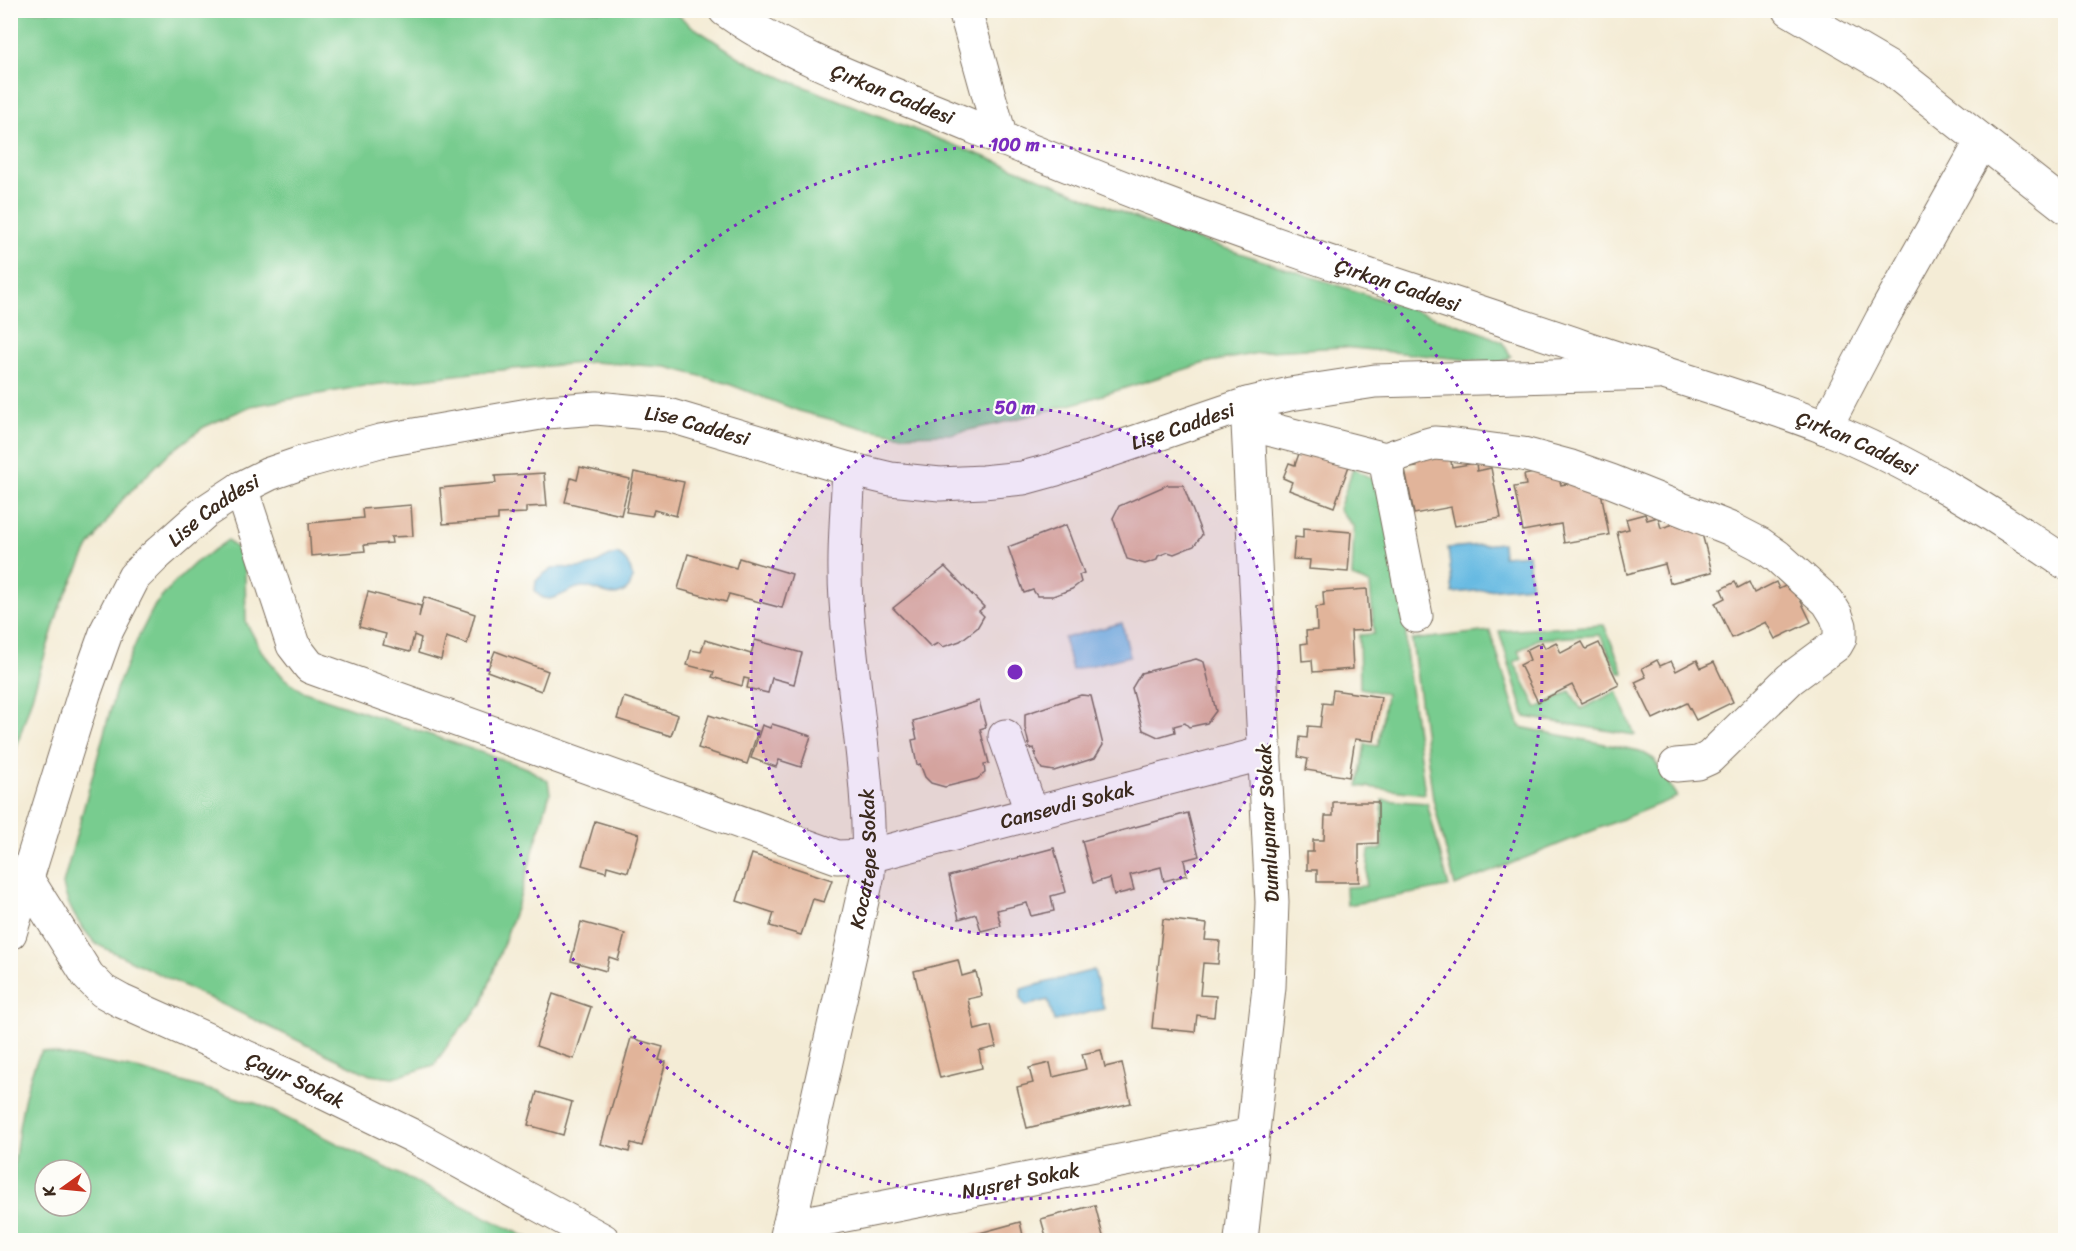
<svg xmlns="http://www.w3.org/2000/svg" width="2076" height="1251" viewBox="0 0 2076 1251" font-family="Sriracha,sans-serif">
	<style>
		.green { fill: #78cc8f; stroke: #5a7b56; stroke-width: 1.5; fill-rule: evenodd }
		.water { fill: #66bae2; stroke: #507280; stroke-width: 1.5 }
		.building { fill: #e1b49a }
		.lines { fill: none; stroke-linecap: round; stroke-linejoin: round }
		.minor-casing { stroke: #7c6e5e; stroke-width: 35 }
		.minor { stroke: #fff; stroke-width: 33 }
		.ring { fill: none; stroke: #7b2cbf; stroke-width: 3; stroke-dasharray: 3 6 }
		.labels { text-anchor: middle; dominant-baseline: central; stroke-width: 4.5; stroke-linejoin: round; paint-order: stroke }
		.street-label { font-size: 20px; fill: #3b2a1e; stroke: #fdfcf7 }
		.centre { fill: #7b2cbf; stroke: #fdfcf7; stroke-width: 3 }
		.ring-label { font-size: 18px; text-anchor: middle; font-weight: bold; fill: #7b2cbf; stroke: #fdfcf7; stroke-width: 4.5; stroke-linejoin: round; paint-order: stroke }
	</style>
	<rect width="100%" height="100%" fill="#fdfcf7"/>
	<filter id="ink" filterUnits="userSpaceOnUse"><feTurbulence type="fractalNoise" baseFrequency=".0167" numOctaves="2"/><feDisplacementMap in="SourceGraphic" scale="12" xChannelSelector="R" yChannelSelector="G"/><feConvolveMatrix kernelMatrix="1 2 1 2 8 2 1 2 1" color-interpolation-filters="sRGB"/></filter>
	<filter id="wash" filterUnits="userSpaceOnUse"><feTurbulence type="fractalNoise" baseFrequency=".008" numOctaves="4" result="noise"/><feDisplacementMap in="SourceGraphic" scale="24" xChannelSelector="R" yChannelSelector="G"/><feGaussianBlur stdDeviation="1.35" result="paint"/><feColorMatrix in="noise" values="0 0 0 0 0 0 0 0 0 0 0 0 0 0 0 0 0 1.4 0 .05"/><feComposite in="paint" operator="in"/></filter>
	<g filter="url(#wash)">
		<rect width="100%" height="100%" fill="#f4ecd6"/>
		<g class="green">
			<polygon points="11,11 673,11 690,25 742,59 792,82 1047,181 1145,222 1483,333 1502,342 1511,356 1500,363 1343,347 1269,351 1205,363 1080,402 997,424 950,434 904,435 863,428 799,411 726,383 667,367 592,362 480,372 364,386 251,406 204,427 166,456 122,500 89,547 60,606 11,765"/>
			<polygon points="1353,468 1383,485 1406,633 1406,651 1425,794 1358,786 1365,744 1378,746 1386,694 1360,688 1359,635 1374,634 1370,584 1352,577 1354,527 1339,509"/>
			<path d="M228,540L240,552L245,571L246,622L262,652L284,678L302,691L527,768L548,781L550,793L519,900L482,1004L452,1039L434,1065L393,1078L370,1075L96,944C80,926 67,908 63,884L116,689L138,638L155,605L175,582L195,563Z"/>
			<polygon points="1604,625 1624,673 1619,673 1600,635 1538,639 1518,651 1522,658 1514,662 1537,708 1570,691 1581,709 1617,691 1635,735 1525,717 1499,631"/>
			<polygon points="1490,631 1520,727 1640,751 1654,759 1677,797 1455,886 1433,799 1412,640"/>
			<polygon points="1382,800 1427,803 1449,887 1347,905 1346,887 1366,886 1369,850 1382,849"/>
			<path d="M42,1051L141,1070L258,1104L532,1240H12C9,1197 18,1087 42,1051ZM45,1170H81V1206H45Z"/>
		</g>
		<g class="water">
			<polygon points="1502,543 1503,556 1528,554 1531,586 1453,593 1448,548"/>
			<path d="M617,554C633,561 640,588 619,594C607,598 595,586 582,587C567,588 549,610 535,591L536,581C558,558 565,573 590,566C600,563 606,556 617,554Z"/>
			<polygon points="1122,623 1130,656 1072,670 1064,638"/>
			<polygon points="1094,970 1104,1009 1054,1021 1048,1000 1026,1006 1021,1000 1021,989"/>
		</g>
		<g id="blocks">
			<g class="building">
				<polygon points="1301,448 1349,466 1334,507 1289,490 1292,482 1283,478 1289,463 1295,465"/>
				<polygon points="1450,456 1452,467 1476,463 1477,471 1491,468 1501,518 1455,526 1451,507 1414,514 1405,469 1417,467 1415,457"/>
				<polygon points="580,467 630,479 621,515 565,502 571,478 577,480"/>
				<polygon points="1545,471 1558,474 1561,485 1584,481 1600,486 1609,535 1564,543 1561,524 1523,531 1514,487 1526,485 1524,475"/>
				<polygon points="634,472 684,482 676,516 654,510 652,516 626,512"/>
				<polygon points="544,473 547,506 526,507 526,513 498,514 498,520 443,524 440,488 496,483 495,476"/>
				<polygon points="1167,485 1183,485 1202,535 1194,546 1174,554 1168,552 1158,556 1157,560 1145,564 1127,559 1113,518 1119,506"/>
				<polygon points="411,505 413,536 391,537 392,543 364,545 365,551 311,556 309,523 363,518 362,509"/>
				<polygon points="1645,514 1647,520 1658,517 1661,528 1684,521 1686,530 1700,526 1712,572 1670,583 1665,564 1627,574 1617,532 1629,529 1626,519"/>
				<polygon points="1066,525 1084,573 1079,575 1081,582 1072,589 1053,596 1037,596 1033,590 1024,593 1008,547"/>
				<polygon points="1303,528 1351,532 1348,572 1309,569 1310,560 1293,559 1295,537 1303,538"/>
				<polygon points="688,554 736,568 739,558 792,574 782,608 729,594 726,602 678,589"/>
				<polygon points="945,567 984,607 979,611 984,616 977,628 960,641 943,647 938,643 931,647 893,608"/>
				<polygon points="1735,582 1738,588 1749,582 1754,593 1776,582 1779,589 1792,583 1811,622 1775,639 1766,622 1732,638 1715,603 1725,598 1721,589"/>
				<polygon points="1367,589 1370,630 1351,631 1353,669 1313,672 1312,660 1302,661 1301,644 1307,643 1306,631 1317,630 1316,607 1324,606 1323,592"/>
				<polygon points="368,592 421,606 419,617 424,597 475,614 467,644 446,637 441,660 418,653 421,638 414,635 410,652 383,645 386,634 359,627"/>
				<polygon points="705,640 751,654 755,640 802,653 794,684 772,678 768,693 747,688 749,679 744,678 742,686 712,677 714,672 687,665 691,650 701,652"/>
				<polygon points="1542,642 1545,648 1556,642 1561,653 1582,642 1586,649 1599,643 1619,685 1581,703 1572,685 1538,702 1520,665 1530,660 1526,650"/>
				<polygon points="495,651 548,671 541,691 487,671"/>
				<polygon points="1196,659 1204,662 1216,711 1207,723 1189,727 1185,723 1174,726 1175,732 1158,737 1143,730 1132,688 1141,673"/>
				<polygon points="1657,660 1660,666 1671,661 1676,671 1697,660 1701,668 1714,662 1733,702 1696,720 1687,703 1653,719 1635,682 1646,677 1642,668"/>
				<polygon points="1333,690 1381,697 1374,741 1355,739 1349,777 1306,770 1308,759 1298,757 1300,737 1307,738 1308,726 1320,727 1323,703 1331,704"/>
				<polygon points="1081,695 1091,696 1103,745 1095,758 1054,771 1042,769 1037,760 1034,748 1030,749 1025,728 1025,714"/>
				<polygon points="624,697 678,715 671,736 617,719"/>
				<polygon points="979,701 986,727 980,729 989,763 984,764 985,773 977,779 945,787 931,783 925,777 920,764 917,765 912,740 917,739 913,721"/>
				<polygon points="709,715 758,731 747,764 698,748"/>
				<polygon points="772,724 811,736 801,767 779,760 776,767 751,758 762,725 770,728"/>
				<polygon points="1333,802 1378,802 1378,843 1359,844 1359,882 1317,882 1317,870 1307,870 1307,852 1313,852 1313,840 1324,840 1325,816 1333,816"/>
				<polygon points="1188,813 1199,856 1184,860 1187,875 1164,881 1161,867 1130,875 1134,890 1114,895 1110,878 1093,883 1082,841"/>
				<polygon points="595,821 639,834 628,872 607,866 606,872 582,865"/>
				<polygon points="1054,848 1066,892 1051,896 1054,911 1031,916 1027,903 997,910 1001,926 981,931 976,914 959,919 949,876"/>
				<polygon points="752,854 832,880 824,902 813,899 801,935 770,926 774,913 737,901"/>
				<polygon points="1163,919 1207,924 1205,940 1220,941 1218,964 1203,963 1200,995 1216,996 1214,1017 1197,1015 1195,1032 1152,1028"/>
				<polygon points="581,922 625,934 618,960 609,957 606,971 571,961"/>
				<polygon points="958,960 962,976 976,972 982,996 968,999 975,1030 991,1026 996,1047 979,1051 982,1068 940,1078 914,971"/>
				<polygon points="553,994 591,1007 574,1059 536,1046"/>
				<polygon points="631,1038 663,1047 659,1060 666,1062 642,1146 631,1143 629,1152 601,1144"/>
				<polygon points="1101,1050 1105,1067 1122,1063 1131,1103 1027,1128 1017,1087 1033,1083 1029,1068 1050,1063 1053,1077 1086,1069 1082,1054"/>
				<polygon points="537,1092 572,1102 563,1135 528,1125"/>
				<polygon points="1095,1205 1104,1240 1047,1240 1041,1219"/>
				<polygon points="1020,1222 1024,1240 954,1240"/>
			</g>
		</g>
	</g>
	<g filter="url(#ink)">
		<use href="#blocks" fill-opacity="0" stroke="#7c6e5e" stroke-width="1.5"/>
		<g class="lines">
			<g class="minor-casing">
				<g id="minor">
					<path id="s1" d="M725,10C800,63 892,92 976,128C1039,154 1102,180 1166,204C1303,256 1443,299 1581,346C1662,374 1744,396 1824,427C1910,461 1989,511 2066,563"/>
					<polyline points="965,10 1001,139"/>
					<polyline points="1790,10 1891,69 2066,207"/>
					<polyline points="1249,424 1385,459 1423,446 1434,443 1448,444 1523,454 1571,467 1611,481 1731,529 1760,544 1777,556 1828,602 1836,615 1840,626 1840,638 1836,645 1790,679 1709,758 1698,763 1676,765"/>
					<polyline points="1825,428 1882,319 1982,141"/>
					<polyline points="1385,459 1416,616"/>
					<path id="s2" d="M241,488L293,645L310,667L837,857L869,856L1265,753"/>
					<polyline points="1005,736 1032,814"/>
					<path id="s3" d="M27,879L88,976L103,991L121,1001L304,1083L413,1136L603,1240"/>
					<path id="s4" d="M10,933L84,694L107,630L134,577L154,557L206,511L241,488L269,474L304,462L380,441L546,412L597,408L668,415L849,469L891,479L940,484L983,482L1023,478L1056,469L1247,404L1290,394L1375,381L1658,373"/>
					<path id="s5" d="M789,1226L1252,1135"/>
					<path id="s6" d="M786,1240L868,874C872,783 852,692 846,601C843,557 847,513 849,469"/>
					<polyline points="1241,1240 1269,987 1272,902 1247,404"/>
				</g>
			</g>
			<use href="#minor" class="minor"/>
		</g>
	</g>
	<circle cx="1015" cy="672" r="264" fill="#7b2cbf" fill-opacity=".12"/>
	<g class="ring">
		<circle cx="1015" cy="672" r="264"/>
		<circle cx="1015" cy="672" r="527"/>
	</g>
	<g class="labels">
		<g class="street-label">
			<text stroke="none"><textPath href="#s1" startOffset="188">Çırkan Caddesi</textPath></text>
			<text stroke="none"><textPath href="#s1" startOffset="728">Çırkan Caddesi</textPath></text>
			<text stroke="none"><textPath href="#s4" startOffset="986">Lise Caddesi</textPath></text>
			<text stroke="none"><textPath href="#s4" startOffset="1488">Lise Caddesi</textPath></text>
			<text stroke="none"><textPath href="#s1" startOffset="1214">Çırkan Caddesi</textPath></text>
			<text stroke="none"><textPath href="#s4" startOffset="482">Lise Caddesi</textPath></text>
			<text stroke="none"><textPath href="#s2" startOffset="990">Cansevdi Sokak</textPath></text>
			<text transform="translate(1268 823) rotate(-93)">Dumlupınar Sokak</text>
			<text stroke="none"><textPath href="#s6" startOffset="390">Kocatepe Sokak</textPath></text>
			<text stroke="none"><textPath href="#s3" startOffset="348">Çayır Sokak</textPath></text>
			<text stroke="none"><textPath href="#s5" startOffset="236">Nusret Sokak</textPath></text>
		</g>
	</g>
	<circle cx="1015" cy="672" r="9" class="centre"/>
	<g class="ring-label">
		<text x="1015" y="151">100 m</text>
		<text x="1015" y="414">50 m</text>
	</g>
	<rect width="2076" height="1251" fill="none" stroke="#fdfcf7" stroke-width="36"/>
	<g transform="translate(63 1188) rotate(255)"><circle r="28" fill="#fdfcf7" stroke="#afa8a0" stroke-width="1.5"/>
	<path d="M0-4.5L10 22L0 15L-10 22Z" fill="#c8321e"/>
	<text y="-9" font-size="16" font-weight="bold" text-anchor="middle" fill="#3b2a1e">K</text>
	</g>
</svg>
